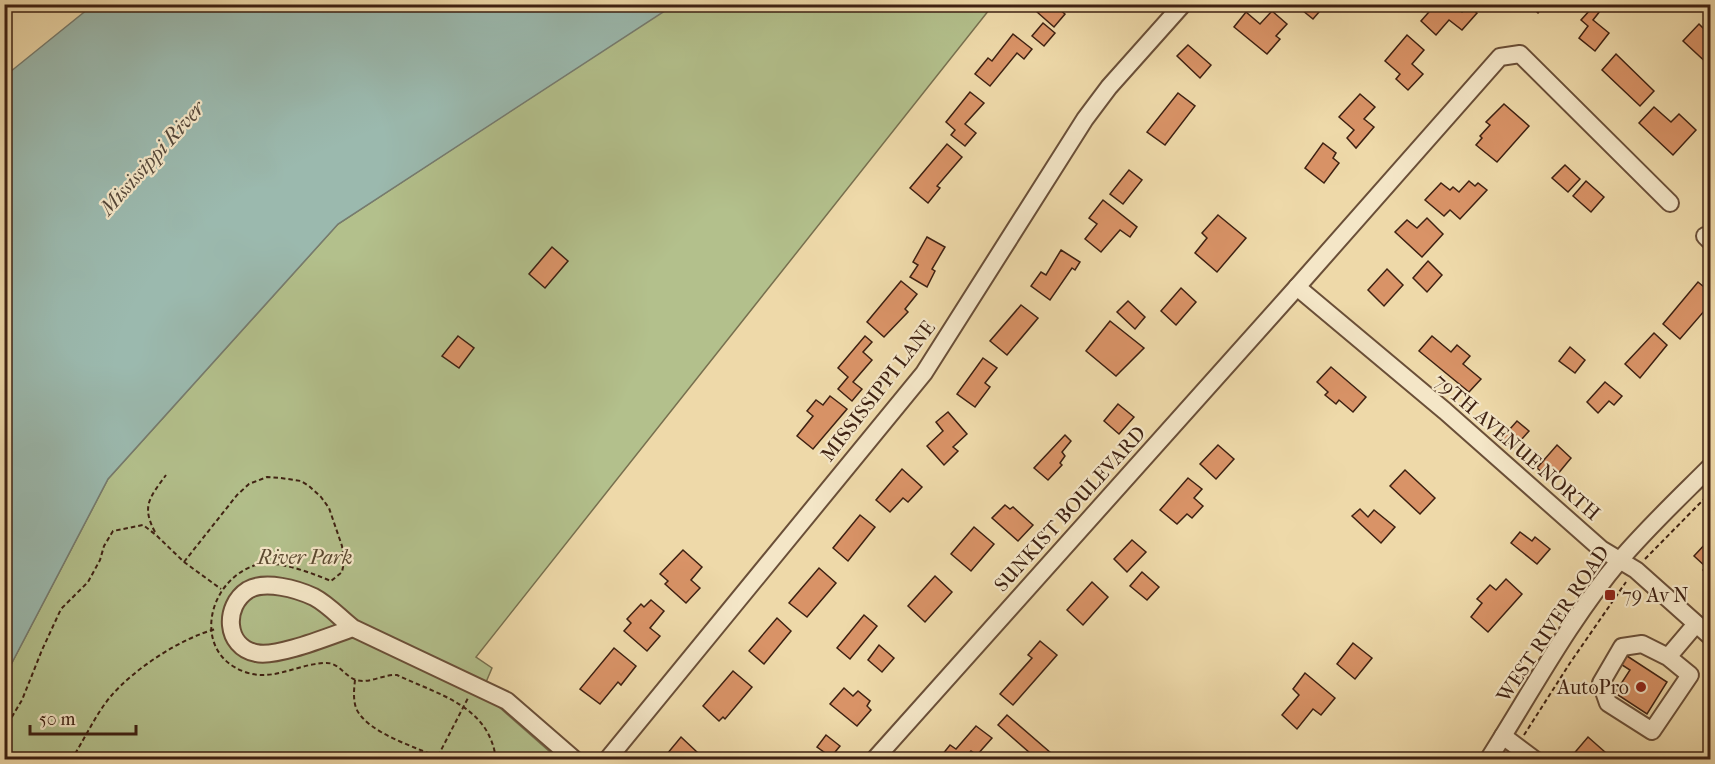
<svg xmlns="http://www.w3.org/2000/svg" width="1715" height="764" viewBox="0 0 1715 764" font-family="'IM FELL French Canon',serif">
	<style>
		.green { fill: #b3c08c; stroke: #78704f; stroke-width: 1.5 }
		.water { fill: #9bb9ae; stroke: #767c70; stroke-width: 1.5 }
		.building { fill: #d99367; stroke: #3e2112; stroke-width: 1.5 }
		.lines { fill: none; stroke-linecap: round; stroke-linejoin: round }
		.minor-casing { stroke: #6a4f38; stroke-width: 20 }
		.path { stroke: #3e2112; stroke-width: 2; stroke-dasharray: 4.5 3; stroke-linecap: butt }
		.minor { stroke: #f4e6c7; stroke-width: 16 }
		.poi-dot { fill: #8f2418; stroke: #f4e6c7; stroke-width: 2 }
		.labels { text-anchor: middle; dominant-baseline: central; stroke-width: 4.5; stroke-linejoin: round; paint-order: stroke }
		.street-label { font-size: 20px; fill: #3e2112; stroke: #f4e6c7 }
		.park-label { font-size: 20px; font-style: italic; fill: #5b4930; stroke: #f4e6c7 }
		.poi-label { font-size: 20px; fill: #3e2112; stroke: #f4e6c7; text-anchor: start }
		.water-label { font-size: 21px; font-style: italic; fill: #554739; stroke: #f4e6c7 }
	</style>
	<rect width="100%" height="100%" fill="#eed9a9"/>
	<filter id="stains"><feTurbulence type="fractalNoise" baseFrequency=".00333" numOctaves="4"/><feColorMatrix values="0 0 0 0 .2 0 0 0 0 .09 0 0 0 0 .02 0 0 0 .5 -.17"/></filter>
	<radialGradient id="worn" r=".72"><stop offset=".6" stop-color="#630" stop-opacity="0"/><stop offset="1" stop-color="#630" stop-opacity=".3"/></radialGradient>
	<polygon class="green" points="672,5 993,5 476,657 492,668 481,694 499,707 558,759 5,760 5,676 108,479 338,224"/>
	<polygon class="water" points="93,5 674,5 338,224 108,479 5,676 5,76"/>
	<g class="building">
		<polygon points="1043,4 1065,4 1060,10 1065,14 1054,27 1037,12"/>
		<polygon points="1299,4 1326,4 1313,19 1297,6"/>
		<polygon points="1436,4 1454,4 1462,12 1468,6 1477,13 1462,30 1449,20 1436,35 1421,21"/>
		<polygon points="1528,4 1545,4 1538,13"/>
		<polygon points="1582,4 1604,6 1593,20 1609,33 1595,51 1579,38 1588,26 1581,20 1590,10"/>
		<polygon points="1272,11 1287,24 1276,36 1280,39 1267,54 1234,27 1246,12 1260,24"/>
		<polygon points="1043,23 1055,33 1044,46 1032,36"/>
		<polygon points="1699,24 1710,35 1708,42 1710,43 1710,66 1683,41"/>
		<polygon points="1013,34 1032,49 1024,59 1017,53 990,86 975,74 988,58 992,61"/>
		<polygon points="1407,35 1424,50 1412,64 1423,74 1408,90 1396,79 1400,74 1385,61"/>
		<polygon points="1188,45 1211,65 1200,78 1177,56"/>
		<polygon points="1616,54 1654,91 1640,106 1602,70"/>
		<polygon points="970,92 984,103 965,124 976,133 965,146 951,135 955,130 946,122"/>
		<polygon points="1178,93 1195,106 1165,145 1147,132"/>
		<polygon points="1360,94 1375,107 1364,119 1374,127 1356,148 1347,138 1354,130 1339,117"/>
		<polygon points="1504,104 1529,126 1497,162 1476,145 1482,138 1480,136 1490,125 1486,122"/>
		<polygon points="1654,107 1671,122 1679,114 1696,130 1673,155 1639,123"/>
		<polygon points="1323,143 1336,153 1333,158 1339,163 1324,183 1305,168"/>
		<polygon points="947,144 962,157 937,186 940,188 928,203 910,188"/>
		<polygon points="1565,165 1580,179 1568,192 1552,178"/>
		<polygon points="1129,170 1142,180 1123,204 1110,194"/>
		<polygon points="1469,181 1475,186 1478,183 1487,190 1460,219 1450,210 1444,216 1425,200 1441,183 1450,190 1453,187 1459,192"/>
		<polygon points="1586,181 1604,197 1591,212 1573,196"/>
		<polygon points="1103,200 1137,227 1130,237 1120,230 1101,252 1085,239 1097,224 1089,218"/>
		<polygon points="1218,215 1246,238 1217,272 1195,253 1207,238 1202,233"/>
		<polygon points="1427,218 1443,234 1422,257 1395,232 1407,220 1417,228"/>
		<polygon points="927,237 945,247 932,269 935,271 927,287 910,277 918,265 913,262"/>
		<polygon points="552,247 568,261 545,288 529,274"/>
		<polygon points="1061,250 1080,262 1075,270 1072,268 1050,300 1031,286 1041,272 1046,275"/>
		<polygon points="1428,261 1442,275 1427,292 1413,278"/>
		<polygon points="1387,269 1403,285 1384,306 1368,290"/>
		<polygon points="901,281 917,294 905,309 908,312 884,337 867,322"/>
		<polygon points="1698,282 1710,292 1710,310 1708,313 1705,310 1680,339 1663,324"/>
		<polygon points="1181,288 1196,302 1176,325 1161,311"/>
		<polygon points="1128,301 1145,317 1135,329 1117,312"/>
		<polygon points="1021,305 1038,318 1007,355 990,341"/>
		<polygon points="1110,321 1144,348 1116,376 1086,351"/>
		<polygon points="1654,333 1667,345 1640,378 1625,364"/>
		<polygon points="458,336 474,348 459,368 442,356"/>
		<polygon points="865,336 872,342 863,352 872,360 853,382 862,389 852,401 838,389 848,377 838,368"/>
		<polygon points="1432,336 1451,352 1457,345 1470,356 1463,364 1481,379 1469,392 1419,351"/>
		<polygon points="1570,347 1585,360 1575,373 1559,361"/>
		<polygon points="983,358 997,368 985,383 990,387 975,407 957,394"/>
		<polygon points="1331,367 1366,397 1353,412 1339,400 1336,404 1325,395 1328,392 1317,382"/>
		<polygon points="1605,382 1622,396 1614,405 1609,401 1598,413 1587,402"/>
		<polygon points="830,396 847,409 813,449 797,436 813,416 807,411 816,400 823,405"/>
		<polygon points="1118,404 1134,417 1119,434 1104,421"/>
		<polygon points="948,412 967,434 953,447 958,451 944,465 927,446 943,431 936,422"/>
		<polygon points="1517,421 1529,431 1514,448 1502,438"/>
		<polygon points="1065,435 1071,441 1062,452 1065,456 1060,463 1062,465 1048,480 1034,468"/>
		<polygon points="1218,445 1234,459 1216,479 1200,464"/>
		<polygon points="1557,445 1571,458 1552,481 1537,468"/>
		<polygon points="902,469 922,487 908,502 903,498 890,512 876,500"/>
		<polygon points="1405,470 1435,498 1420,514 1390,486"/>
		<polygon points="1188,478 1202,489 1194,498 1203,506 1192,518 1187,514 1177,524 1160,510"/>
		<polygon points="1005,505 1010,509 1013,507 1033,525 1018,541 992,518"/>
		<polygon points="1360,509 1368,517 1374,510 1395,527 1381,543 1352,516"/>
		<polygon points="860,515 875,527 848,561 833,548"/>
		<polygon points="974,527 994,544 971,571 951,554"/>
		<polygon points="1520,532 1532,541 1535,537 1550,549 1537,564 1511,543"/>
		<polygon points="1132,540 1146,552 1127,572 1114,559"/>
		<polygon points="1707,542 1710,545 1710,578 1703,570 1706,567 1694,556"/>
		<polygon points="683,550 702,567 691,580 700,588 686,603 665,584 668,581 660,574"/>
		<polygon points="819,568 836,583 807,617 789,603"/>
		<polygon points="1142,572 1159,587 1147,600 1130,586"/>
		<polygon points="935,576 952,592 925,622 908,606"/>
		<polygon points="1506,579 1522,594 1488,632 1471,617 1482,603 1477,599 1490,585 1496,590"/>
		<polygon points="1092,582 1108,597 1083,625 1067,610"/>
		<polygon points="651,600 664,611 650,628 660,636 647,651 624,631 631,623 627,619 641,604 644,607"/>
		<polygon points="864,615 877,626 850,659 837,648"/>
		<polygon points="777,618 791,631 764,664 749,651"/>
		<polygon points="1040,641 1057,655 1013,705 1000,694 1032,658 1028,655"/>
		<polygon points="1353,643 1372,658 1355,679 1337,664"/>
		<polygon points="879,645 894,658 882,672 868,660"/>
		<polygon points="614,648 636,666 621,685 618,682 600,704 580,689"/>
		<polygon points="1624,654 1667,682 1647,714 1615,693 1630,670 1619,663"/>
		<polygon points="733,671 752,687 725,719 723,717 719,721 703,706"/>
		<polygon points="1305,673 1335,698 1321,715 1313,709 1297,729 1282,715 1299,695 1293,689"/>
		<polygon points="844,688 853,696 858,691 870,701 867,706 871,710 857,726 830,704"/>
		<polygon points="1007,715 1059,760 1038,760 998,725"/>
		<polygon points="976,726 992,738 977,755 971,751 967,756 972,760 938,760 950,745 956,749"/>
		<polygon points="826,735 840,746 831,757 817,747"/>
		<polygon points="681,737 697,752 690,760 662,760"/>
		<polygon points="1588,737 1614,760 1574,760 1571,757"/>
		<polygon points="420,752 435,760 416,760"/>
	</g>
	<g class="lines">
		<g class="minor-casing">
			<g id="minor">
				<polyline points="1705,236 1710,241"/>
				<polyline points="1297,287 1445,411 1601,549 1636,570 1710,636"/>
				<path d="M353,628C332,635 277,658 256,653C225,647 223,606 248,590C265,580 297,589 314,597C329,605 340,618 353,628L507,701L575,760"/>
				<polyline points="1668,657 1690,675 1652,731 1608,703 1601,683 1622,647 1642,644 1668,657 1696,624"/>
				<polyline points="1503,736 1535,760"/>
				<polyline points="607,760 924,373 1085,119 1109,87 1183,4"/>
				<polyline points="874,760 1297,287 1500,57 1520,54 1670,203"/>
				<path d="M1488,760C1530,694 1570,619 1620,560C1648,527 1680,497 1710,467"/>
			</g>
		</g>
		<g class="path">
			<path d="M155,532C141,506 150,497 166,475"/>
			<polyline points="1645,559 1710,493"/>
			<path d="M184,562L237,495L249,484L267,477L281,478L301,481L309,486L321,497L329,508L342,546L344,562L342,572L331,581C312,573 275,559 256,565C207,580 191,653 245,672C273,682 297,664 325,663C339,662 344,676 356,680C369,684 384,674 397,675C439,695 490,706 496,760"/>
			<path d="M355,680C354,689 353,699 356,708C367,734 420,748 444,760"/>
			<polyline points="4,730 22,700 42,650 61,609 88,582 100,560 104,546 113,531 143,525 156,535 184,562 221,589"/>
			<polyline points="1524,735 1570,663 1626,582"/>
			<polyline points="438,756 468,698"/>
			<path d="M71,760C85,739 95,715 111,696C134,669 181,638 216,629"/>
		</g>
		<use href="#minor" class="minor"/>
	</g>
	<g class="poi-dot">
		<rect x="1604" y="589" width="12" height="12" rx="3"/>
		<circle cx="1641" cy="687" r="6"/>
	</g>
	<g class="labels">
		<g class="street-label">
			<text transform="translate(878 391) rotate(-52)">MISSISSIPPI LANE</text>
			<text transform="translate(1517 447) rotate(41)">79TH AVENUE NORTH</text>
			<text transform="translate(1070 509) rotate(-48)">SUNKIST BOULEVARD</text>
			<text transform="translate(1553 624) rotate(-56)">WEST RIVER ROAD</text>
		</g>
		<g class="park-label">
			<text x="305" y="557">River Park</text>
		</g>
		<g class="poi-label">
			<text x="1622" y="595">79 Av N</text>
			<text x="1629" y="687" text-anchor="end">AutoPro</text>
		</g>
		<g class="water-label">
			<text transform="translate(152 158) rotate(-48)">Mississippi River</text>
		</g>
	</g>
	<rect width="1715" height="764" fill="none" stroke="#eed9a9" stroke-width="24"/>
	<rect x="6" y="6" width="1703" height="752" fill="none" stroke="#3e2112" stroke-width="3"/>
	<rect x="12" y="12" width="1691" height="740" fill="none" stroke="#3e2112" stroke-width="1.5"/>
	<path d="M30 725v9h106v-9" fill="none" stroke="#3e2112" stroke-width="3"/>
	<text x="39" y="725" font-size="18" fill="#3e2112" stroke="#f4e6c7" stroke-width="4.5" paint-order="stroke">50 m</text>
	<rect width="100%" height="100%" filter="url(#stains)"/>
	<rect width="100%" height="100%" fill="url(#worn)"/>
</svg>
